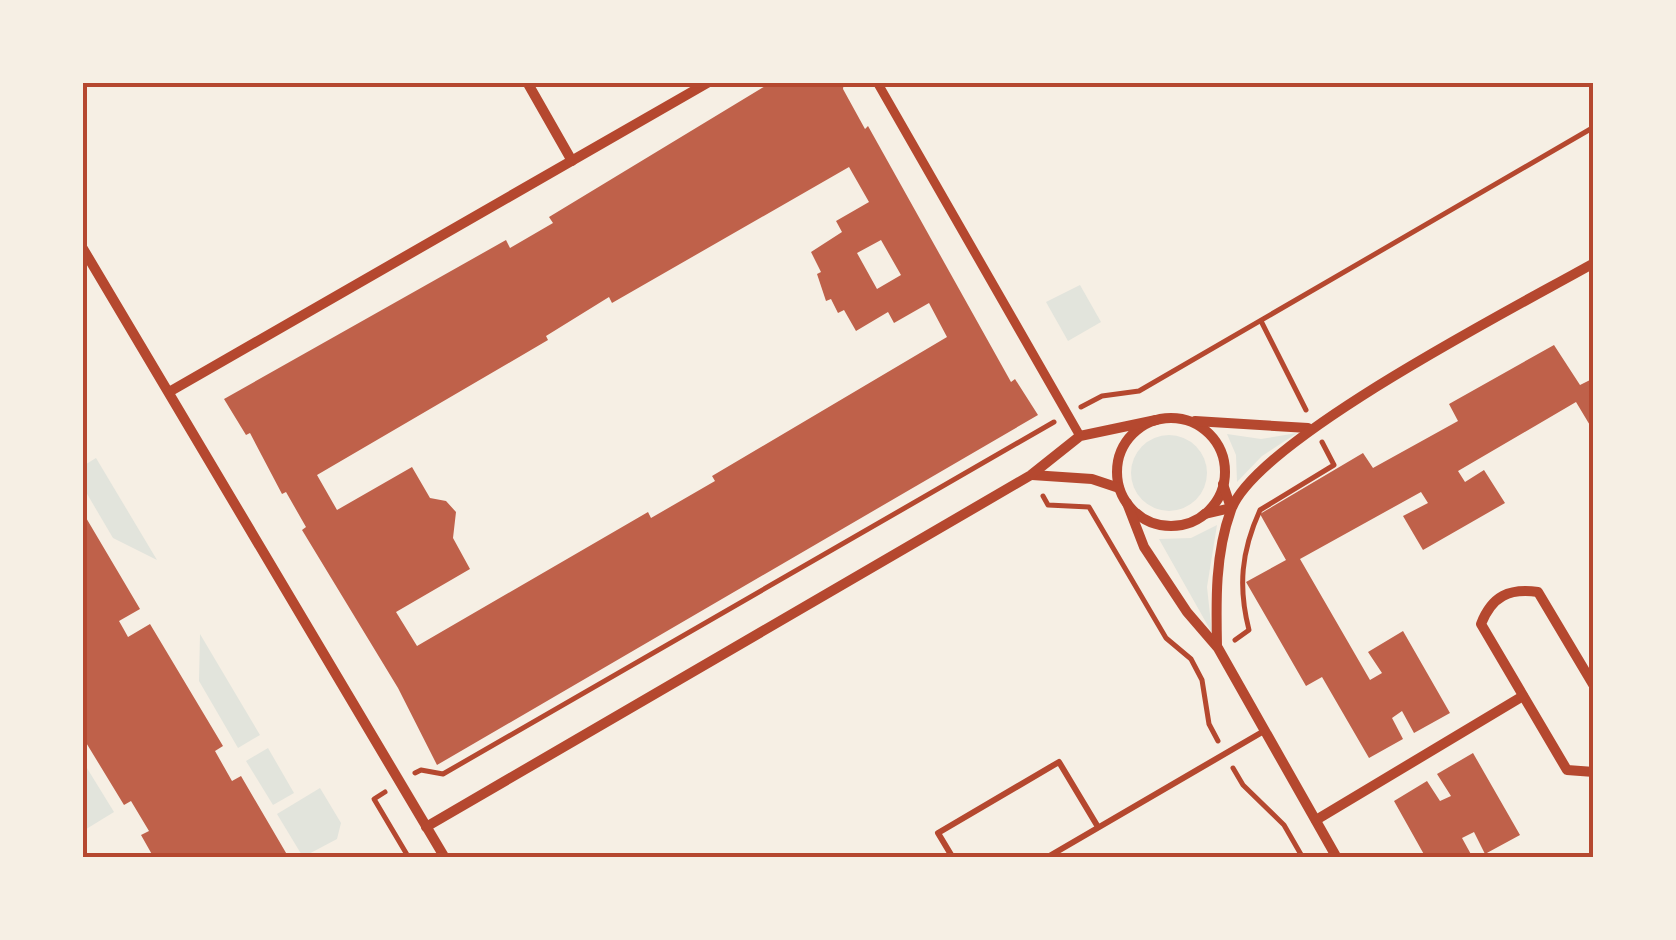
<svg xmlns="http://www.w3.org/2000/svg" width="1676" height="940" viewBox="0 0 1676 940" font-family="'Varela Round',sans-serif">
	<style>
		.green { fill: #e2e4dc }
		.building { fill: #bf614a; fill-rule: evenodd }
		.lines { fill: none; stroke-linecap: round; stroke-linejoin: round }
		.path { stroke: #b5482f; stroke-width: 5 }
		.service { stroke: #b5482f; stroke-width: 6 }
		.pedestrian { stroke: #b5482f; stroke-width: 9 }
		.minor { stroke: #b5482f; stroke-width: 10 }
		.neatline { fill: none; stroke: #b5482f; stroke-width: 4 }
	</style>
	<rect width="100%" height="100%" fill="#f6efe4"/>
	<g class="green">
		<polygon points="1080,285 1101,322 1068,341 1046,302"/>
		<polygon points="1297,433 1262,456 1237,482 1236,455 1227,434 1261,439"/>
		<circle cx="1169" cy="473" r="38"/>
		<polygon points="96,458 157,560 113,538 83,487 83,466"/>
		<polygon points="1217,525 1207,587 1212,633 1159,539 1191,538"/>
		<polygon points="200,634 260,735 238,748 199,681"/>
		<polygon points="268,748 294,793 273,805 246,761"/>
		<polygon points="82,760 114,812 83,831 82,831"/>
		<polygon points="320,788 341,823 337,839 303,857 277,814"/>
	</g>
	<g class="building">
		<path d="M772,82H844L843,89L865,129L868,126L1011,382L1015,379L1038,415L437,765L398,688L302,530L306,527L286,492L282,494L250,433L246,435L224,399L506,240L510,248L553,223L549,217ZM849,167L869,202L836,221L842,232L811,252L821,272L817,274L826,301L831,299L838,313L844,310L856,331L888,312L894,323L929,303L947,337L712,476L715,481L651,518L648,512L417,646L396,612L470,569L453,538L456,512L446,501L430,498L412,467L337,510L317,475L548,340L546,336L609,297L612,303ZM881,240L901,275L877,289L857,253Z"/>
		<polygon points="1554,345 1580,385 1594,378 1594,432 1576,402 1458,471 1465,482 1484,470 1505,503 1423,550 1403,516 1428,503 1421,492 1300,559 1370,680 1382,673 1368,652 1403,631 1450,713 1414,733 1402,711 1392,718 1403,739 1369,758 1322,677 1306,686 1246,582 1286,560 1260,514 1363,453 1373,468 1458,421 1449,404"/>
		<polygon points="82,511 140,609 119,621 123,628 128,637 150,624 223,746 215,751 232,781 241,776 289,858 154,858 141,835 149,831 131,801 124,805 82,736"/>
		<polygon points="1473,753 1520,835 1485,854 1474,832 1462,838 1473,858 1426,858 1394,801 1427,781 1440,801 1451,796 1437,774"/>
	</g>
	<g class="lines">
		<g class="path">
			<polyline points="1261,321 1306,410"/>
			<polyline points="1081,407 1102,396 1139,391 1594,127"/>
			<polyline points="1043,496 1048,505 1089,507 1166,638 1191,659 1202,680 1209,724 1218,741"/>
			<path d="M1235,640L1249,630C1238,587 1241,552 1260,510L1334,465L1322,442"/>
			<polyline points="1233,768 1243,785 1284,825 1303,858"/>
			<polyline points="415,773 421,770 443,774 1054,422"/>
			<polyline points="385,792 374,799 409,858"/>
		</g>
		<g class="service">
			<polyline points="953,858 938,833 1059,762 1098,827"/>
			<polyline points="1046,858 1264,731"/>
		</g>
		<polyline class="pedestrian" points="877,82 1080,436"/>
		<g class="minor">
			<polyline points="527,82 572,161"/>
			<polyline points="82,247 445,858"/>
			<polyline points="169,392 709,82"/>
			<circle cx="1171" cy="472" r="54"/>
			<polyline points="1195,421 1308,428"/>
			<polyline points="1032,475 1092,479 1119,488"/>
			<polyline points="1127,503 1144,547 1187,612 1218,648 1337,858"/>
			<polyline points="1205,514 1231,508 1223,484"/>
			<path d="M1217,646C1216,601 1215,554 1231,510C1257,439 1520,305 1594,263"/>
			<path d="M1594,686L1538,592C1509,588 1492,596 1481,624L1567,770L1594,772"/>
			<polyline points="1316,820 1523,696"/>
			<polyline points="426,827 1031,475 1080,436 1156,420"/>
		</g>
	</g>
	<rect width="1676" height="940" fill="none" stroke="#f6efe4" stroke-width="170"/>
	<rect x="85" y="85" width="1506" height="770" class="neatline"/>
</svg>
